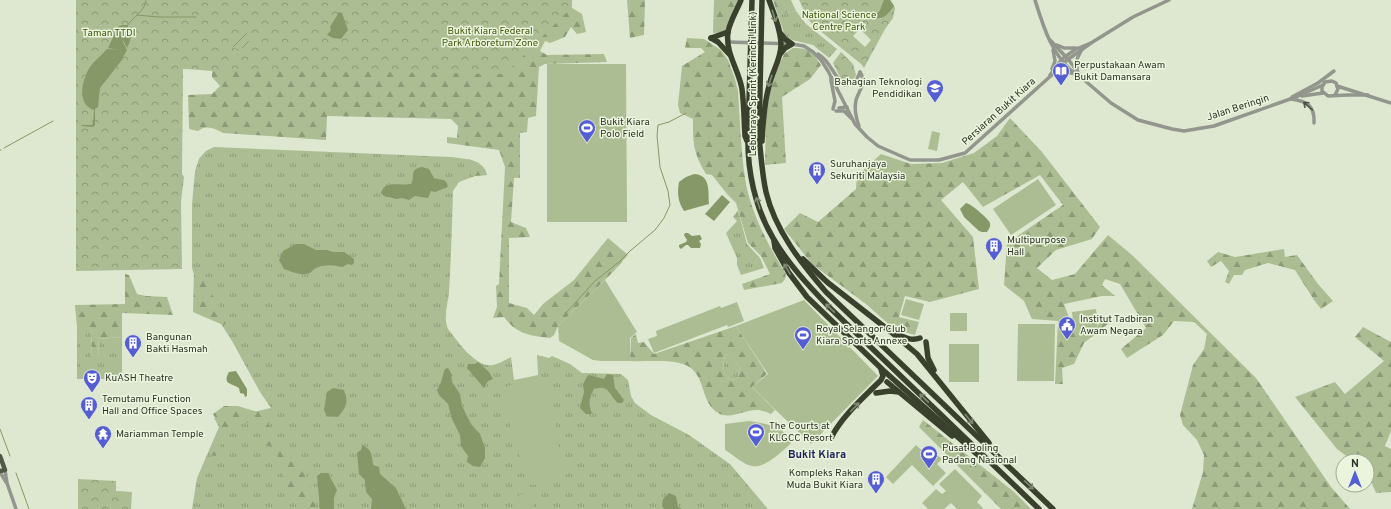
<svg xmlns="http://www.w3.org/2000/svg" width="1391" height="509" viewBox="0 0 1391 509" font-family="Overpass,sans-serif">
	<style>
		.grass { fill: url(#grass-tufts) }
		.forest { fill: url(#forest-firs); fill-rule: evenodd }
		.park { fill: url(#park-crowns); fill-rule: evenodd }
		.garden { fill: url(#garden-furrows) }
		.pitch { fill: #acbd93 }
		.water { fill: #869867 }
		.lines { fill: none; stroke-linecap: round; stroke-linejoin: round }
		.stream { stroke: #869867; stroke-width: 1 }
		.minor { stroke: #92968c; stroke-width: 3.5 }
		.major { stroke: #505746; stroke-width: 4.5 }
		.highway { stroke: #39412d; stroke-width: 5.5 }
		.highway-bridge { stroke: #39412d; stroke-width: 5.5 }
		.oneway { stroke: #808973 }
		.oneway2 { stroke: #4d5147 }
		.labels { text-anchor: middle; dominant-baseline: central; stroke-width: 3; stroke-linejoin: round; paint-order: stroke }
		.park-label { font-size: 10px; fill: #445a0d; stroke: #ebf5dd }
		.poi-label { font-size: 10px; fill: #30342a; stroke: #ebf5dd; text-anchor: start }
		.street-label { font-size: 10px; fill: #30342a; stroke: #ebf5dd }
		.neighbourhood-label { font-size: 11px; font-weight: bold; fill: #1f225b; stroke: #ebf5dd }
	</style>
	<defs>
		<pattern id="grass-tufts" width="24" height="20" patternUnits="userSpaceOnUse"><rect width="24" height="20" fill="#acbd93"/><path d="M3 7l-1-3M5 7V3M7 7l1-3M15 17l-1-3M17 17v-4M19 17l1-3" fill="none" stroke="#8c9a78"/></pattern>
		<pattern id="forest-firs" width="22" height="20" patternUnits="userSpaceOnUse"><rect width="22" height="20" fill="#acbd93"/><path d="M5 1l3.5 6h-7zM16 11l3.5 6h-7z" fill="#8c9a78"/></pattern>
		<pattern id="park-crowns" width="20" height="18" patternUnits="userSpaceOnUse"><rect width="20" height="18" fill="#acbd93"/><path d="M2 6a3 3 0 1 1 6 0M12 15a3 3 0 1 1 6 0" fill="none" stroke="#8c9a78"/></pattern>
		<pattern id="garden-furrows" width="10" height="10" patternUnits="userSpaceOnUse"><rect width="10" height="10" fill="#acbd93"/><path d="M-1 1l2-2M0 10L10 0M9 11l2-2" fill="none" stroke="#8c9a78"/></pattern>
	</defs>
	<rect width="100%" height="100%" fill="#dee8d0"/>
	<g class="grass">
		<polygon points="796,11 806,24 837,49 829,58 813,45 792,40 787,37 784,33 778,15"/>
		<path d="M214,147L451,157C465,159 483,159 487,175L475,176L459,182L453,191C452,225 451,259 449,292C448,304 443,317 448,329C458,341 475,368 493,365C499,364 505,360 511,357L514,380L538,375L537,355L549,358L552,356L570,364L582,373L621,374L628,380L631,396L635,403L651,415L689,435L730,464L768,509H192L197,478L219,427L214,418L234,416L271,408L260,392L232,341L204,297L196,281L192,268V204L195,171L199,159L202,155L206,151Z"/>
		<polygon points="738,210 747,244 760,258 764,268 741,275 737,265 737,258 726,233 737,221 733,217"/>
		<polygon points="92,326 91,357 98,357 99,339 122,337 122,379 77,379 77,327"/>
		<path d="M729,353L741,368L738,372L739,377L734,380L729,379C722,372 723,366 725,356Z"/>
	</g>
	<g class="forest">
		<polygon points="627,0 645,0 644,35 630,38"/>
		<polygon points="714,0 738,0 727,32 713,33"/>
		<polygon points="773,0 791,0 796,11 778,15"/>
		<path d="M569,6L582,14L586,32L577,34L571,27L565,37L550,43L545,41L540,51L547,55L604,54L607,62L545,64L539,67L536,116L528,118L527,132L520,133V178H514L511,222L526,228L530,237L509,238V303L527,308L534,315L543,304L574,280L608,238L628,255L613,272L558,326L554,335L550,338C531,336 516,334 504,317L493,318L497,307L496,286L499,284L505,167L499,150L447,143V137L457,138L458,126L451,119L327,116L326,140L223,133C216,129 206,124 198,131L189,129L188,95L212,94L220,86L212,77V71L178,68L133,59Z"/>
		<path d="M687,38L704,39L721,50L728,60L735,79L738,91C740,122 741,154 746,184C752,215 769,247 786,274L785,279L782,283L744,290L742,284L770,274L761,256L748,243L736,203L727,194L712,175L706,174C693,152 693,144 693,119L680,113L678,105L682,66L705,52L701,48H685Z"/>
		<path d="M793,48C810,48 812,52 821,65L810,79L782,97L786,163L765,165L766,119L771,85L784,54Z"/>
		<polygon points="1010,118 1042,152 1100,227 1092,239 1056,250 1037,268 1052,280 1075,274 1108,235 1132,255 1256,378 1331,487 1350,509 1192,509 1203,472 1204,455 1197,440 1183,425 1180,415 1193,365 1204,349 1207,334 1194,322 1174,321 1163,335 1127,358 1121,349 1146,328 1120,284 1105,279 1102,285 1115,296 1102,296 1064,304 1074,331 1098,329 1098,325 1102,319 1109,323 1084,343 1074,364 1062,368 1063,384 1055,384 1058,321 1032,319 1024,301 1004,285 1007,243 1063,205 1040,175 983,207 963,182 941,200 973,237 979,289 930,302 905,296 899,317 919,322 915,335 894,329 866,304 812,264 784,229 800,213 818,222 856,189 857,176 881,154 911,164 942,163 974,153 997,136"/>
		<path d="M468,159C476,161 485,165 487,175L471,176V169Z"/>
		<polygon points="1284,249 1285,257 1297,255 1318,284 1333,301 1321,309 1314,300 1295,270 1268,263 1245,270 1242,275 1234,275 1229,284 1225,282 1229,271 1221,261 1211,267 1207,261 1218,252 1235,257"/>
		<polygon points="194,270 198,270 207,282 208,291 216,299 226,323 223,325 193,312"/>
		<polygon points="125,274 129,275 137,294 146,296 167,297 173,315 122,313 122,337 99,339 98,357 91,357 92,327 77,327 75,305 125,304"/>
		<path d="M736,326L767,374L752,387L775,410L771,414C767,412 763,411 759,410C746,409 732,419 720,414C698,403 708,372 683,364C668,359 646,362 630,361L631,338L636,334L638,343L644,342L654,354ZM729,353L730,360L735,361L741,368L738,372L739,377L734,380L729,379C722,372 723,365 725,356Z"/>
		<polygon points="1363,327 1391,342 1391,431 1385,446 1391,449 1391,492 1376,493 1367,472 1367,461 1353,461 1337,449 1295,397 1335,382 1345,394 1384,361 1355,337"/>
		<path d="M224,406H238L271,416L268,424L281,448L295,449L310,485L317,509H298C288,490 278,471 277,449L267,445L260,430L248,423L238,421L229,426L216,456L210,455L221,428L213,414Z"/>
		<polygon points="923,420 1013,491 1031,509 1001,509 919,427"/>
	</g>
	<g class="park">
		<polygon points="76,0 572,0 572,7 505,74 183,69 182,174 184,177 181,201 182,269 76,271"/>
		<path d="M799,0H885L880,10L876,13L880,19C889,14 890,13 892,2L890,0H891L895,8L893,18L885,29L864,68L861,64L813,25L808,19ZM860,29L871,40L865,47L853,36Z"/>
		<polygon points="841,52 853,64 856,75 852,82 847,84 842,81 833,63"/>
		<polygon points="78,479 116,481 116,491 132,492 131,509 78,509"/>
	</g>
	<polygon class="garden" points="246,31 249,41 247,47 237,49 228,45"/>
	<g class="pitch">
		<polygon points="547,64 626,64 627,222 547,222"/>
		<polygon points="932,131 940,133 937,151 928,149"/>
		<polygon points="1038,179 1056,205 1011,235 993,209"/>
		<polygon points="419,276 423,276 432,284 430,289 427,292 423,291 417,285 416,279"/>
		<polygon points="605,280 637,332 630,338 630,361 602,361 593,360 559,341 558,326"/>
		<polygon points="906,299 924,304 919,320 901,315"/>
		<polygon points="804,300 878,376 811,444 752,387 768,374 736,326"/>
		<polygon points="737,302 744,321 728,327 727,325 654,353 648,339 657,336 656,331 720,306 721,308"/>
		<polygon points="1096,309 1098,329 1074,331 1072,312"/>
		<rect x="950" y="313" width="17" height="18"/>
		<polygon points="1018,324 1055,324 1054,381 1017,381"/>
		<rect x="949" y="344" width="30" height="38"/>
		<path d="M535,377H545L553,394L557,443L568,473C556,482 541,485 526,485L525,473L507,415L504,394L508,386Z"/>
		<path d="M749,421C766,424 784,425 791,443C782,452 764,469 752,466C744,465 732,454 725,450V424Z"/>
		<polygon points="916,445 930,458 935,453 942,459 937,464 946,473 933,486 912,465 893,484 886,477"/>
		<polygon points="955,469 982,496 977,502 983,508 982,509 957,509 951,503 944,509 928,509 922,503 936,489 942,494 946,491 939,484"/>
		<polygon points="519,494 535,496 533,509 517,509"/>
	</g>
	<g class="water">
		<path d="M884,0H890L894,6C889,12 885,20 876,18L875,15L880,10Z"/>
		<polygon points="339,12 342,13 348,30 341,39 333,38 327,35 331,30 330,27"/>
		<path d="M122,25H127C133,33 131,40 127,48L123,40H122L127,50L121,61L100,88L98,107L95,109V125L93,127L81,126L82,125H91L93,124L94,110C76,104 82,79 90,67C95,60 102,55 107,49L118,50L108,48L118,27Z"/>
		<path d="M422,167L429,169L434,178C441,181 446,177 448,187L435,192L431,191L428,198L415,196L409,200L402,198L396,199C390,196 385,199 381,193C384,180 401,186 411,184C416,176 408,170 422,167Z"/>
		<path d="M694,174C711,175 708,191 709,204L684,211C678,202 677,193 679,182L686,177Z"/>
		<polygon points="722,195 730,202 714,221 705,214"/>
		<path d="M966,203C970,203 989,219 990,223C991,226 989,229 987,232H982L979,231L964,217L960,209Z"/>
		<polygon points="685,233 688,233 692,236 700,235 702,239 699,241 701,244 700,248 691,248 688,245 686,245 681,249 679,247 679,245 686,242 687,240 684,235"/>
		<path d="M296,244H304L316,250H327L333,252H344L354,259V263L352,265L348,264L342,267C336,265 322,264 316,268C312,270 311,274 306,274C298,275 290,271 284,269L279,260L283,251Z"/>
		<polygon points="478,362 489,372 493,379 488,381 484,388 467,368 468,364 475,364"/>
		<path d="M448,368L451,373L452,382L460,394L462,406L471,424L480,434L485,448V458L480,467L473,466L467,462L468,456L461,446L460,435L452,419L448,404L439,395L437,390C442,383 442,376 445,369Z"/>
		<path d="M236,371L247,389V396L245,397L244,394L240,393L239,388C231,383 222,384 229,372Z"/>
		<path d="M607,374L613,375L615,388L624,400L622,403H618C608,395 611,385 594,389C589,397 588,405 592,413L591,414H586L580,408L584,392L583,384L588,375L604,379Z"/>
		<path d="M333,388L344,390C349,403 346,407 338,417L327,416L324,410L327,392Z"/>
		<path d="M362,445C372,449 372,456 373,465L379,467L380,474L396,488L406,509H371L372,499L366,492L365,480L359,474L357,453L361,450Z"/>
		<polygon points="321,473 328,473 337,490 334,498 334,509 320,509 317,476"/>
		<polygon points="669,493 676,496 678,507 682,509 664,509 662,506 663,499"/>
	</g>
	<g class="lines">
		<g class="stream">
			<polyline points="137,15 158,17 196,17"/>
			<path d="M127,26C133,17 146,10 146,0"/>
			<polyline points="4,148 53,121"/>
			<polyline points="0,150 1,150"/>
			<polyline points="565,314 595,281 619,262 630,251 655,230 664,218 670,205 668,191 660,167 657,136 658,125 669,122 686,113"/>
			<polyline points="0,429 10,456"/>
			<polyline points="16,473 29,509"/>
		</g>
		<g class="minor">
			<path d="M1035,0C1043,26 1053,59 1077,75"/>
			<polyline points="1050,40 1068,59 1083,79 1111,103 1138,120 1172,129 1184,131 1214,126 1296,97 1323,85"/>
			<polyline points="728,42 792,44 804,46 813,52 821,60 828,71 855,124 867,137 878,146 910,160 939,160 965,153 1054,73 1063,63 1091,43"/>
			<polyline points="1057,45 1064,48 1076,48"/>
			<path d="M818,54C831,61 833,77 845,85C854,85 857,80 860,72"/>
			<polyline points="1052,69 1055,61 1053,50"/>
			<polyline points="1077,70 1077,59 1081,51"/>
			<polyline points="1054,73 1064,71 1075,74"/>
			<polyline points="1050,75 1062,59 1076,49 1091,43 1133,17 1169,0"/>
			<polyline points="831,77 831,81 835,101 833,109"/>
			<polyline points="1337,86 1391,103"/>
			<polyline points="1335,95 1338,89 1336,83 1332,81 1325,82 1322,87 1322,91 1328,96 1348,95 1368,95"/>
			<polyline points="1302,96 1323,93"/>
			<polyline points="1292,97 1318,83 1334,71"/>
			<path d="M1291,99C1307,101 1315,106 1314,123"/>
			<polyline points="839,108 847,107"/>
			<polyline points="836,111 844,111 851,118"/>
			<path d="M859,126C856,118 854,109 856,100C859,90 867,83 860,72"/>
			<polyline points="5,470 7,483 16,509"/>
			<polyline points="0,472 6,482"/>
		</g>
		<polyline class="major" points="0,456 5,470 0,471"/>
		<g class="highway">
			<path d="M741,0C737,10 730,21 728,32C725,53 739,70 742,89C744,104 744,121 745,136L747,141"/>
			<polyline points="781,34 785,39 792,44 785,48 781,53"/>
			<polyline points="711,38 718,42 730,55"/>
			<polyline points="711,38 728,32"/>
			<path d="M748,135C747,170 755,208 773,238C788,264 809,286 829,307L1039,509"/>
			<path d="M759,137C761,155 762,174 766,192C775,230 801,263 826,292L1053,509"/>
			<path d="M762,141C763,123 764,104 769,86C772,72 781,59 781,45C781,30 774,14 769,0"/>
			<polyline points="774,241 775,248 789,273 807,297 883,370 980,457"/>
			<polyline points="803,259 827,282 891,332 917,354 989,443"/>
			<path d="M897,334C905,338 912,341 920,338"/>
			<polyline points="926,342 928,358 934,370"/>
			<polyline points="887,382 952,436"/>
			<polyline points="876,393 890,391 899,392"/>
			<path d="M831,438C842,416 864,397 881,380L883,376L881,369"/>
		</g>
		<g class="highway-bridge">
			<polyline points="748,135 752,0"/>
			<polyline points="759,137 762,0"/>
		</g>
	</g>
	<defs><path id="oneway-shaft" d="M-6 0H5M1.5-3L5.5 0L1.5 3" fill="none" stroke-width="1.6" stroke-linecap="round" stroke-linejoin="round"/></defs>
	<g class="oneway">
		<use href="#oneway-shaft" transform="translate(774 16) rotate(72)"/>
		<use href="#oneway-shaft" transform="translate(770 81) rotate(108)"/>
		<use href="#oneway-shaft" transform="translate(758 203) rotate(-108)"/>
		<use href="#oneway-shaft" transform="translate(787 269) rotate(-121)"/>
		<use href="#oneway-shaft" transform="translate(830 308) rotate(-136)"/>
		<use href="#oneway-shaft" transform="translate(924 398) rotate(-136)"/>
		<use href="#oneway-shaft" transform="translate(855 407) rotate(-46)"/>
		<use href="#oneway-shaft" transform="translate(969 419) rotate(51)"/>
		<use href="#oneway-shaft" transform="translate(1029 485) rotate(44)"/>
	</g>
	<use class="oneway2" href="#oneway-shaft" transform="translate(1308 106) rotate(-138)"/>
	<defs>
		<g id="library-pin" transform="scale(0.9)"><path d="M0 17L-7.5 6A9.5 9.5 0 1 1 7.5 6Z" fill="#545dd3" stroke="#ebf5dd"/><path d="M-6-4Q-3-5.5-.7-3.5V5Q-3 3-6 4ZM6-4Q3-5.5 .7-3.5V5Q3 3 6 4Z" fill="#fff"/></g>
		<g id="school-pin" transform="scale(0.9)"><path d="M0 17L-7.5 6A9.5 9.5 0 1 1 7.5 6Z" fill="#545dd3" stroke="#ebf5dd"/><path d="M0-5L7-2L0 1L-7-2ZM-4 1L0 2.5L4 1V4Q0 6-4 4Z" fill="#fff"/></g>
		<g id="stadium-pin" transform="scale(0.9)"><path d="M0 17L-7.5 6A9.5 9.5 0 1 1 7.5 6Z" fill="#545dd3" stroke="#ebf5dd"/><path d="M0-5a6.5 5 0 1 0 0 10a6.5 5 0 1 0 0-10ZM-3.5-1.8h7v3.6h-7Z" fill="#fff"/></g>
		<g id="building-pin" transform="scale(0.9)"><path d="M0 17L-7.5 6A9.5 9.5 0 1 1 7.5 6Z" fill="#545dd3" stroke="#ebf5dd"/><path d="M-4-6H4V6H1V3H-1V6H-4ZM-2.5-4.3h1.7v1.8h-1.7ZM.8-4.3h1.7v1.8H.8ZM-2.5-1h1.7V.8h-1.7ZM.8-1h1.7V.8H.8Z" fill="#fff"/></g>
		<g id="civic-pin" transform="scale(0.9)"><path d="M0 17L-7.5 6A9.5 9.5 0 1 1 7.5 6Z" fill="#545dd3" stroke="#ebf5dd"/><path d="M-.6-6.5H3V-4.5H.6V-3L4-1V1h2V6H-6V1h2V-1L-.6-3ZM-1.2 2.5V6h2.4V2.5Z" fill="#fff"/></g>
		<g id="theatre-pin" transform="scale(0.9)"><path d="M0 17L-7.5 6A9.5 9.5 0 1 1 7.5 6Z" fill="#545dd3" stroke="#ebf5dd"/><path d="M-5-5.5Q0-4 5-5.5V0Q5 5 0 6Q-5 5-5 0ZM-3.3-2.5H-1v1.5H-3.3ZM1-2.5H3.3v1.5H1ZM-2.8 1Q0 5.5 2.8 1Z" fill="#fff"/></g>
		<g id="temple-pin" transform="scale(0.9)"><path d="M0 17L-7.5 6A9.5 9.5 0 1 1 7.5 6Z" fill="#545dd3" stroke="#ebf5dd"/><path d="M0-6L5-2H3V0L6.5 2.5H4V6H1.5V3h-3V6H-4V2.5H-6.5L-3 0V-2H-5Z" fill="#fff"/></g>
	</defs>
	<g fill-rule="evenodd">
		<use href="#library-pin" x="1061" y="71"/>
		<use href="#school-pin" x="935" y="88"/>
		<use href="#stadium-pin" x="587" y="128"/>
		<use href="#building-pin" x="817" y="170"/>
		<use href="#building-pin" x="994" y="246"/>
		<use href="#civic-pin" x="1067" y="325"/>
		<use href="#stadium-pin" x="803" y="335"/>
		<use href="#building-pin" x="133" y="343"/>
		<use href="#theatre-pin" x="92" y="378"/>
		<use href="#building-pin" x="89" y="405"/>
		<use href="#stadium-pin" x="756" y="432"/>
		<use href="#temple-pin" x="103" y="434"/>
		<use href="#stadium-pin" x="929" y="454"/>
		<use href="#building-pin" x="876" y="479"/>
	</g>
	<g class="labels">
		<g class="park-label">
			<text x="839" y="15">National Science<tspan x="839" dy="12">Centre Park</tspan></text>
			<text x="490" y="31">Bukit Kiara Federal<tspan x="490" dy="12">Park Arboretum Zone</tspan></text>
			<text x="109" y="33">Taman TTDI</text>
		</g>
		<g class="poi-label">
			<text x="1074" y="65">Perpustakaan Awam<tspan x="1074" dy="12">Bukit Damansara</tspan></text>
			<text x="922" y="82" text-anchor="end">Bahagian Teknologi<tspan x="922" dy="12">Pendidikan</tspan></text>
			<text x="600" y="122">Bukit Kiara<tspan x="600" dy="12">Polo Field</tspan></text>
			<text x="830" y="164">Suruhanjaya<tspan x="830" dy="12">Sekuriti Malaysia</tspan></text>
			<text x="1007" y="240">Multipurpose<tspan x="1007" dy="12">Hall</tspan></text>
			<text x="1080" y="319">Institut Tadbiran<tspan x="1080" dy="12">Awam Negara</tspan></text>
			<text x="816" y="329">Royal Selangor Club<tspan x="816" dy="12">Kiara Sports Annexe</tspan></text>
			<text x="146" y="337">Bangunan<tspan x="146" dy="12">Bakti Hasmah</tspan></text>
			<text x="105" y="378">KuASH Theatre</text>
			<text x="102" y="399">Temutamu Function<tspan x="102" dy="12">Hall and Office Spaces</tspan></text>
			<text x="769" y="426">The Courts at<tspan x="769" dy="12">KLGCC Resort</tspan></text>
			<text x="116" y="434">Mariamman Temple</text>
			<text x="942" y="448">Pusat Boling<tspan x="942" dy="12">Padang Nasional</tspan></text>
			<text x="863" y="473" text-anchor="end">Kompleks Rakan<tspan x="863" dy="12">Muda Bukit Kiara</tspan></text>
		</g>
		<g class="street-label">
			<text transform="translate(753 84) rotate(-90)">Lebuhraya Sprint (Kerinchi Link)</text>
			<text transform="translate(1238 108) rotate(-18)">Jalan Beringin</text>
			<text transform="translate(999 112) rotate(-42)">Persiaran Bukit Kiara</text>
		</g>
		<g class="neighbourhood-label">
			<text x="817" y="455">Bukit Kiara</text>
		</g>
	</g>
	<g transform="translate(1355 473)"><circle r="19" fill="#ebf5dd" stroke="#a0a895"/>
	<path d="M0-3L7 15L0 10L-7 15Z" fill="#545dd3"/>
	<text y="-6" font-size="11" font-weight="bold" text-anchor="middle" fill="#30342a">N</text>
	</g>
</svg>
